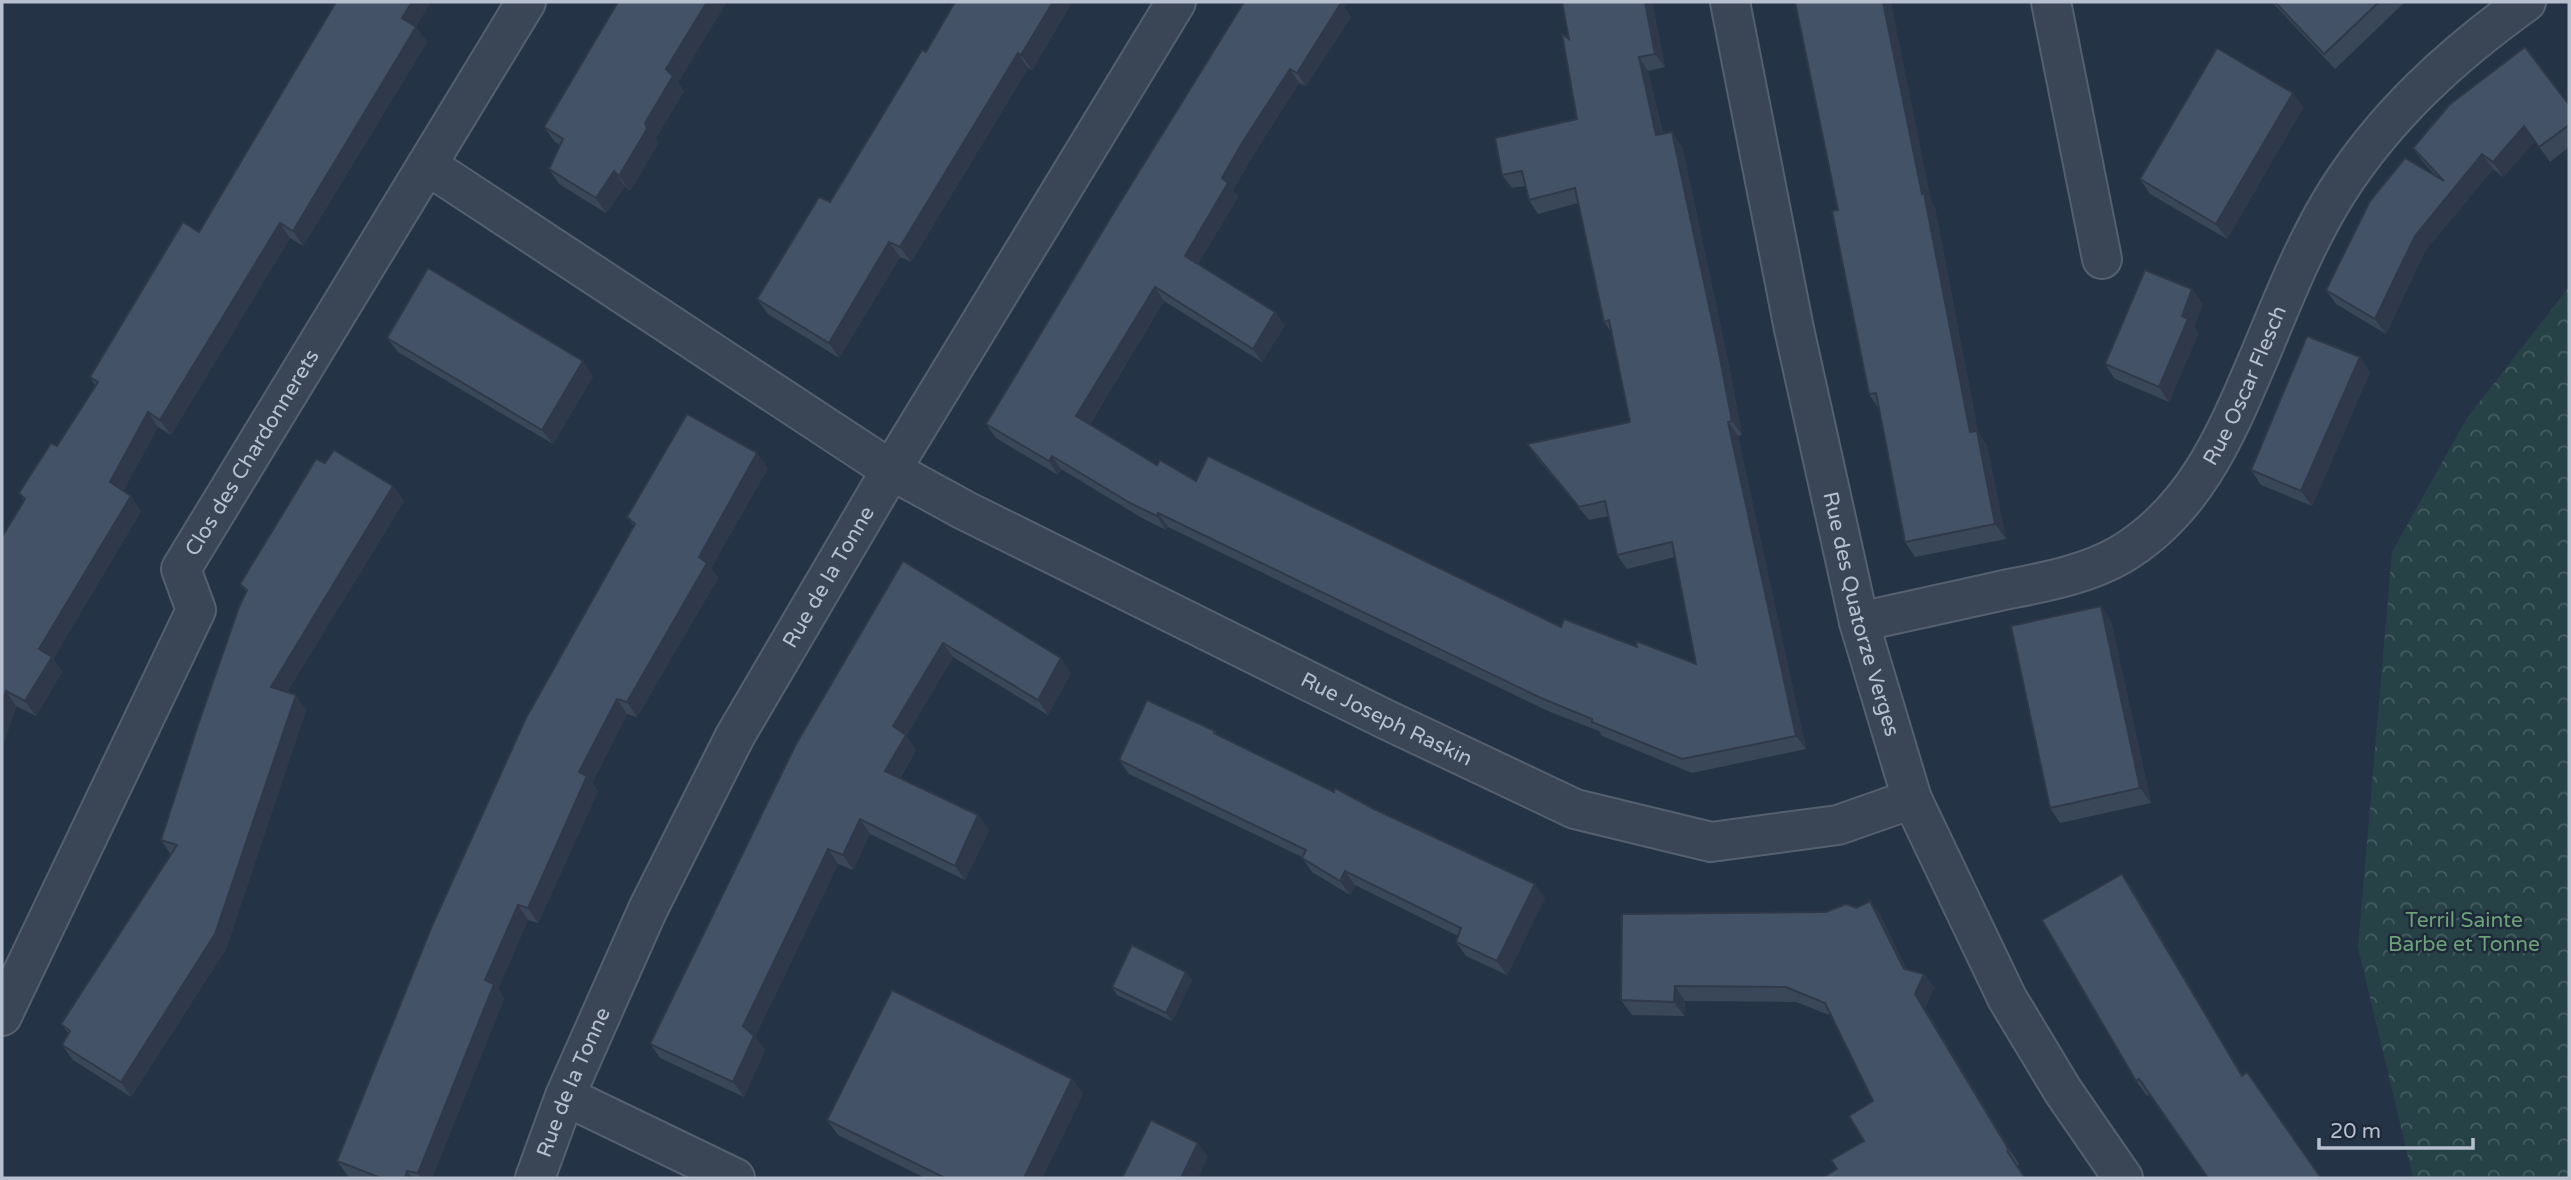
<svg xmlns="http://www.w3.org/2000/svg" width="2571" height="1180" viewBox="0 0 2571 1180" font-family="'Varela Round',sans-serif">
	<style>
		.forest { fill: url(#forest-crowns) }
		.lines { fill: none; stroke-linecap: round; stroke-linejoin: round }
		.minor-casing { stroke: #55606f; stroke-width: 42 }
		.minor { stroke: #3a4555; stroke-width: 38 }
		.wall { fill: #3a4759 }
		.shaded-wall { fill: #303949 }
		.building { fill: #445268; stroke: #303949; stroke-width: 2 }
		.labels { text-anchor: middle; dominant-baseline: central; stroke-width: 5; stroke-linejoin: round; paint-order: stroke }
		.street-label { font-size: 21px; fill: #b7c0ce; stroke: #1e2a3a }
		.park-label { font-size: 21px; fill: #6da179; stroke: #1e2a3a }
	</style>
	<defs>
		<pattern id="forest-crowns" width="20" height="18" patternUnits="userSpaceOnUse" patternTransform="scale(1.75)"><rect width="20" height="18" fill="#274246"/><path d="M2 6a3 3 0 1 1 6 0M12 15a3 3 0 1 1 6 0" fill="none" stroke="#445c60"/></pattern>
	</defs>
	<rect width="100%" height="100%" fill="#253346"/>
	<polygon class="forest" points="2569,287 2569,1178 2413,1178 2358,947 2392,552 2467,418"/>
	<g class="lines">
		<g class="minor-casing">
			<g id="minor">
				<path id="s1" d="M1730,2L1794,329L1859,622L1912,799L2007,998L2063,1091L2123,1178"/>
				<polyline points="2051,2 2102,259"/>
				<path id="s2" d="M427,165L891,470L964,510L1387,720L1575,809L1711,842L1838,825L1912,799"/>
				<path id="s3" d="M1859,622C1908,611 1956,601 2004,590C2044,582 2085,575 2120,555C2196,510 2227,432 2260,355C2283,300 2305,243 2337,192C2386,115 2452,55 2526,2"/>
				<path id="s4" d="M2,1016L196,610L181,569L526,2"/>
				<polyline points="565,1096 735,1178"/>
				<path id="s5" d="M535,1178L565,1096L648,909L735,736L891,470L1176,2"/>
			</g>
		</g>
		<use href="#minor" class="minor"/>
	</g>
	<g class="wall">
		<polygon points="1072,2 1032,70 1028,68 911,262 900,257 839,358 768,314 757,299 830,202 926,52"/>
		<polygon points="1244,2 1344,8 1351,17 1306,86 1299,83 1252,157 1233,190 1238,197 1198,264 1285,325 1262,362 1164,301 1090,424 1157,465 1561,627 1696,664 1675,557 1627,569 1617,555 1609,516 1589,520 1537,458 1527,444 1630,422 1612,333 1604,322 1578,203 1538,214 1529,200 1525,186 1512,188 1502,175 1577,119 1569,39 1562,2 1652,2 1665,67 1648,71 1663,134 1682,146 1728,361 1742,435 1738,436 1806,749 1692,773 1602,736 1599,731 1550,712 1168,527 1166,530 1142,518 1061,469 1058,475 996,438 986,424"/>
		<polygon points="2272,2 2405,2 2335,69"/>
		<polygon points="416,27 427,42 303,246 290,238 171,435 158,427 123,491 141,511 53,659 62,672 36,716 16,706 2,749 2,537 24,501 19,493 57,446 95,385 90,377 199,232"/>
		<polygon points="678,83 684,91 656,138 658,144 630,191 625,186 606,213 559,184 549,169 560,145 555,142 544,127"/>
		<polygon points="2293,93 2303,108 2227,239 2150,194 2140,179"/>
		<polygon points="2569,105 2569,147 2550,162 2535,141 2503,177 2493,169 2425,251 2386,334 2336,304 2326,290 2436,176 2424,163 2413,148"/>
		<polygon points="1932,204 1935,208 1978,432 1987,446 2006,539 1915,557 1905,542 1879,409 1869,394 1838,210"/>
		<polygon points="2203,304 2194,327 2198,334 2169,402 2115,379 2105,364"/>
		<polygon points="387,338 593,376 553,444 398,352"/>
		<polygon points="2370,372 2312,506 2261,485 2251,470"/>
		<polygon points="325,463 393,486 404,501 287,692 306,710 226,949 131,1097 73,1060 62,1045 69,1034 61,1024 171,855 161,840 246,592 240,584"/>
		<polygon points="768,468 711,568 718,578 637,717 627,714 592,783 598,791 549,899 538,923 528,920 498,989 504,999 432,1178 353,1178 348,1176 337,1161 634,527 627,517"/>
		<polygon points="903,561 1071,673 1048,715 953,657 906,736 916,750 900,778 978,815 989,830 965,880 870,834 853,870 838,864 755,1037 765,1050 744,1097 660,1058 650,1044"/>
		<polygon points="2101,606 2111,621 2151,803 2060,823 2050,808"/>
		<polygon points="1215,731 1217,734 1545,898 1507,975 1466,956 1456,942 1458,936 1355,885 1350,895 1312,872 1302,857 1129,774 1119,760"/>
		<polygon points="2133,889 2150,1094 2147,1096 2136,1081"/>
		<polygon points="1870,901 1880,915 1907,970 1924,974 1934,988 1925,1008 2019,1164 2017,1166 2025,1178 1822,1178 1837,1169 1864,1141 1873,1101 1832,1016 1796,1002 1685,1001 1684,1016 1632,1015 1621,1000 1826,912 1856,908"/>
		<polygon points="1192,980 1172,1021 1117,995 1112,987"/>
		<polygon points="1072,1079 1083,1094 1042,1178 925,1178 838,1135 827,1120"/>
	</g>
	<g class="shaded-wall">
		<polygon points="412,2 431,2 416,27 427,42 303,246 293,231 402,18"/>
		<polygon points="707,2 727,2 678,83 684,91 656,138 658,144 630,191 619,176 645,123 666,69"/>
		<polygon points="1053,2 1072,2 1032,70 1021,55"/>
		<polygon points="1336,2 1348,2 1344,8 1351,17 1306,86 1297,73"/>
		<polygon points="1645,2 1652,2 1665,67 1655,54"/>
		<polygon points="1883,2 1891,2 1932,204 1935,208 1978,432 1987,446 2006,539 1995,524 1970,432"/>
		<polygon points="1018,53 1028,68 911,262 900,247"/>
		<polygon points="1639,57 1648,71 1666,149 1656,135"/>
		<polygon points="1290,69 1299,83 1252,157 1233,190 1238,197 1195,270 1185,256 1222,178 1242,143"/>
		<polygon points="2293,93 2303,108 2227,239 2216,224"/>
		<polygon points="2524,126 2535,141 2503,177 2493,162"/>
		<polygon points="1672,132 1682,146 1728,361 1742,435 1732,421"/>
		<polygon points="2482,154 2493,169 2425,251 2386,334 2375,319 2415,236"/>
		<polygon points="614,171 625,186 606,213 596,198"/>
		<polygon points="280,223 290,238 171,435 160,420"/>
		<polygon points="889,242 900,257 839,358 829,343"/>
		<polygon points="1155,287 1164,301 1086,430 1076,416"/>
		<polygon points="2192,289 2203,304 2194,327 2198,334 2169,402 2159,387 2182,316"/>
		<polygon points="1275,312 1285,325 1262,362 1253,349"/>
		<polygon points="2360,357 2370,372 2312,506 2301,491"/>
		<polygon points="583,361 593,376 553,444 542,430"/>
		<polygon points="148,412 158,427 120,497 110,482"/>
		<polygon points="1728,422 1738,436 1806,749 1796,736"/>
		<polygon points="757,453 768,468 711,568 718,578 637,717 627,702 699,557"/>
		<polygon points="1052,456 1061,469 1058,475 1049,461"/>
		<polygon points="393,486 404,501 281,702 271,687"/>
		<polygon points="131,496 141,511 53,659 62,672 36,716 25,701 39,649"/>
		<polygon points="1158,513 1168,527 1166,530 1157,516"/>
		<polygon points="2101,606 2111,621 2151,803 2140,788"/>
		<polygon points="943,643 953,657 906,736 916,750 895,785 885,771 893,726"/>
		<polygon points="1061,658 1071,673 1048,715 1038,700"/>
		<polygon points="6,691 16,706 2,749 2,703"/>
		<polygon points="296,695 306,710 226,949 131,1097 121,1082"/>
		<polygon points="617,699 627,714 592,783 598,791 538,923 528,908 579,772"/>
		<polygon points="978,815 989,830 965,880 955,866"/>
		<polygon points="860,819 870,834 853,870 843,855"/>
		<polygon points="828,849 838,864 755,1037 765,1050 744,1097 733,1082 743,1026"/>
		<polygon points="1345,871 1355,885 1350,895 1340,881"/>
		<polygon points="2122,874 2133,889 2252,1091 2242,1076"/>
		<polygon points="1535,884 1545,898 1507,975 1497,961"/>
		<polygon points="1870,901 1880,915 1914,984 1904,969"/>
		<polygon points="518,905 528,920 498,989 504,999 432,1178 421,1178 418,1173 485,980"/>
		<polygon points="1186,972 1192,980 1172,1021 1166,1013"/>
		<polygon points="1924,974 1934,988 1925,1008 2019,1164 2009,1150 1915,994"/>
		<polygon points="1675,986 1685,1001 1684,1016 1674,1002"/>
		<polygon points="1072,1079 1083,1094 1042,1178 1024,1178"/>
		<polygon points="1198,1143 1208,1157 1198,1178 1181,1178"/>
		<polygon points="407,1171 412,1178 405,1178"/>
	</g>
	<g class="building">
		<polygon points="336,2 412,2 402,18 416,27 293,231 280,223 160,420 148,412 110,482 131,496 39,649 52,657 25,701 6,691 2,703 2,537 25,499 19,493 51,443 57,446 98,382 90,377 183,222 199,232"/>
		<polygon points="618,2 707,2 666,69 673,76 645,123 647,129 619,176 614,171 596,198 549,169 563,139 544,127"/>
		<polygon points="955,2 1053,2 1021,55 1018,53 900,247 889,242 829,343 757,299 819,197 830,202 922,50 926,52"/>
		<polygon points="1244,2 1339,2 1341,3 1297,73 1290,69 1242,143 1222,178 1228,183 1185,256 1275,312 1253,349 1155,287 1076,416 1157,465 1160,460 1196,481 1208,456 1561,627 1564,619 1637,647 1636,641 1696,664 1672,542 1617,555 1605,501 1579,507 1527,444 1630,422 1609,320 1604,322 1575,188 1529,200 1522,171 1502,175 1495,138 1577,119 1562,34 1569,39 1562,2 1645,2 1655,54 1639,57 1656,135 1672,132 1718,348 1732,421 1728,422 1796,736 1682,759 1592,722 1592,719 1541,698 1158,513 1157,516 1132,504 1052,456 1049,461 986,424 1114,212"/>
		<polygon points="1795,2 1883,2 1922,194 1924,193 1970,432 1977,431 1995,524 1905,542 1876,393 1869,394 1832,211 1838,210"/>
		<polygon points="2275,2 2379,2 2324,54"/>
		<polygon points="2525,47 2569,105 2569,125 2539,147 2524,126 2493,162 2482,154 2415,236 2375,319 2326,290 2370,201 2405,158 2444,181 2413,148 2449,105"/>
		<polygon points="2217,48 2293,93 2216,224 2140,179"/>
		<polygon points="428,268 583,361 542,430 387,338"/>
		<polygon points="2145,270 2192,289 2182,316 2188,319 2159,387 2105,364"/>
		<polygon points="2307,336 2360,357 2301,491 2251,470"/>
		<polygon points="687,414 757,453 699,557 707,563 627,702 617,699 579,772 587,776 539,884 528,908 518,905 485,980 494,984 418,1173 407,1171 405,1178 381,1178 337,1161 432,926 526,718 635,524 627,517"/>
		<polygon points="334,450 393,486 271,687 296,695 215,934 121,1082 62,1045 70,1031 61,1024 177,845 161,840 198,725 239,607 247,590 240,584 316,459 325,463"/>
		<polygon points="903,561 1061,658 1038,700 943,643 893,726 906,735 885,771 978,815 955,866 860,819 843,855 828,849 743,1026 754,1036 733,1082 650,1044 795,746"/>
		<polygon points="2101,606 2140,788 2050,808 2011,626"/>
		<polygon points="1147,700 1215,731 1214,733 1334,792 1335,788 1374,809 1535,884 1497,961 1456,942 1461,928 1345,871 1340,881 1302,858 1306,850 1119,760"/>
		<polygon points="2122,874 2242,1076 2247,1072 2321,1178 2208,1178 2139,1079 2136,1081 2042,920"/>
		<polygon points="1870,901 1904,969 1924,974 1915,994 2009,1150 2007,1151 2025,1178 1822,1178 1837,1169 1831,1160 1864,1141 1849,1116 1873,1101 1825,1003 1786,987 1675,986 1674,1002 1621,1000 1622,914 1826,912 1846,904 1856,908"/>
		<polygon points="1132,945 1186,972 1166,1013 1112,987"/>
		<polygon points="892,990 1072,1079 1024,1178 945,1178 827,1120"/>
		<polygon points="1151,1120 1198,1143 1181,1178 1122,1178"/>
	</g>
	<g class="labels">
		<g class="street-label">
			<text stroke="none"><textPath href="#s3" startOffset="485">Rue Oscar Flesch</textPath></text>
			<text stroke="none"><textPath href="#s4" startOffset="630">Clos des Chardonnerets</textPath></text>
			<text stroke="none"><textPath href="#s5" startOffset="670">Rue de la Tonne</textPath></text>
			<text stroke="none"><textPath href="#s1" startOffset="626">Rue des Quatorze Verges</textPath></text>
			<text stroke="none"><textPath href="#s2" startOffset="1110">Rue Joseph Raskin</textPath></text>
			<text stroke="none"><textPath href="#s5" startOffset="103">Rue de la Tonne</textPath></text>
		</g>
		<g class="park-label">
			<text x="2464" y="920">Terril Sainte<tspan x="2464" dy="24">Barbe et Tonne</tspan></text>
		</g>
	</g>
	<rect width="2571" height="1180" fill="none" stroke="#b7c0ce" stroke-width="7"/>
	<path d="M2319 1138v10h154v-10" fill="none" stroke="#b7c0ce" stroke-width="3.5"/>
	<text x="2330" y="1138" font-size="21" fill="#b7c0ce" stroke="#1e2a3a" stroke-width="5" paint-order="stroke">20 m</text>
</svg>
